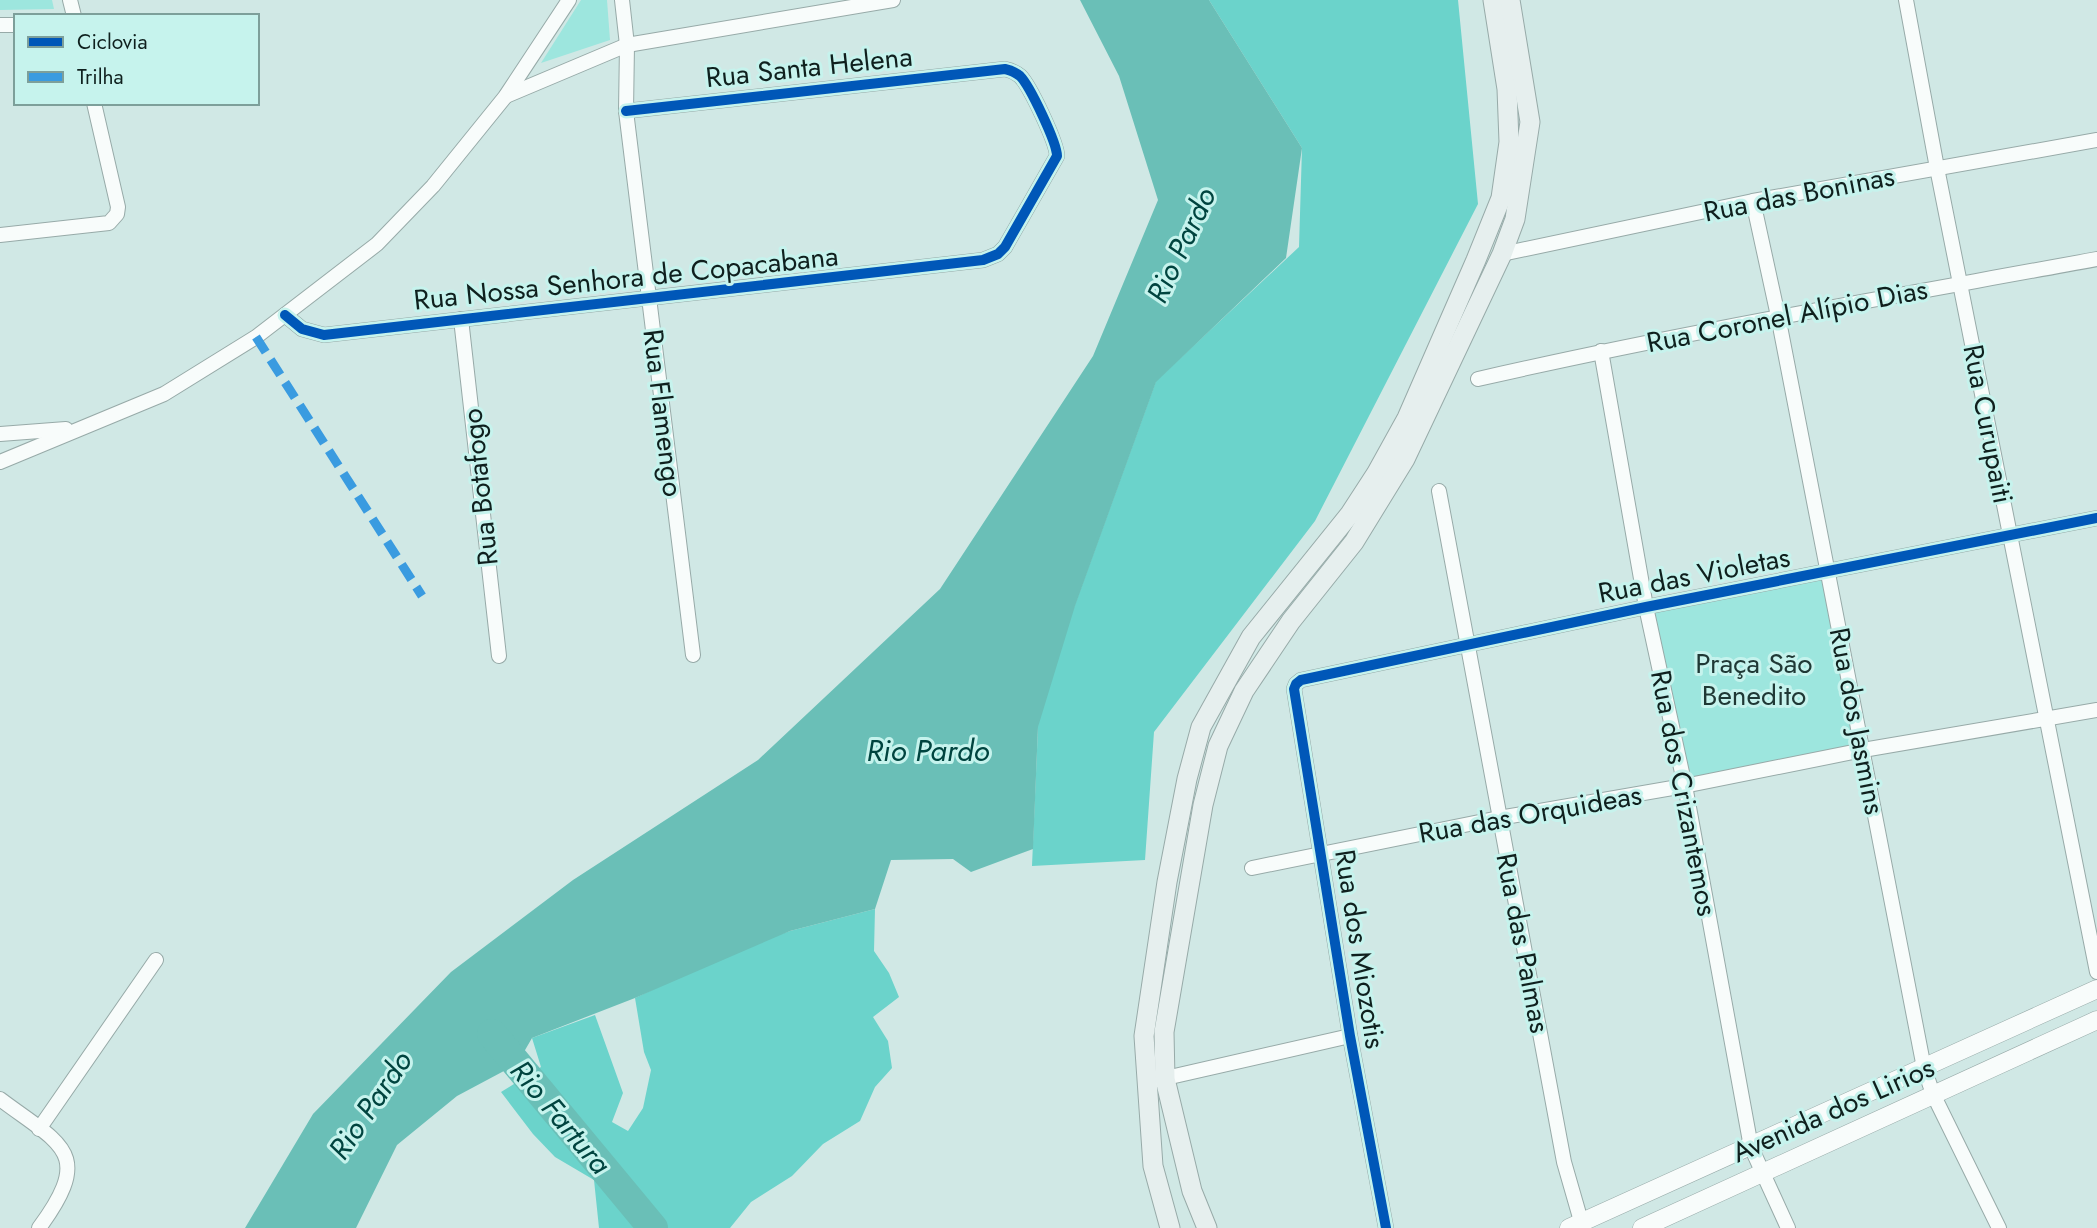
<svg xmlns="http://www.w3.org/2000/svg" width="2097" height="1228" viewBox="0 0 2097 1228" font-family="Jost,sans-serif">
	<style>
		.green { fill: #9de6de }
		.forest { fill: #6bd3cb }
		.water { fill: #6abfb7 }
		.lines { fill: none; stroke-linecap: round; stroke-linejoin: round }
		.river { stroke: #6abfb7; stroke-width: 30 }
		.minor-casing { stroke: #97aaa8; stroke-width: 16 }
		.tertiary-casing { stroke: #97aaa8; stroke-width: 19 }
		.secondary-casing { stroke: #97aaa8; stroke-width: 21 }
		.minor { stroke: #f8fcfb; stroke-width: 14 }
		.tertiary { stroke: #f8fcfb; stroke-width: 18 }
		.secondary { stroke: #e6efee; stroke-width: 19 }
		.quiet { stroke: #3a9be0; stroke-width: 9; stroke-dasharray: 18 9; stroke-linecap: butt }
		.cycleway-casing { stroke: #c6f3ed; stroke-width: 15 }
		.cycleway { stroke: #0057b8; stroke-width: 10 }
		.labels { text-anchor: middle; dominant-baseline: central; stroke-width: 6; stroke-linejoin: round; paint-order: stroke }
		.street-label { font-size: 28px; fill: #0f201e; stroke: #c6f3ed }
		.park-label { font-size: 28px; fill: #1f3835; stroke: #c6f3ed }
		.water-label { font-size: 30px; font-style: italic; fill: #00443f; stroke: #c6f3ed }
	</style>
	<rect width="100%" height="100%" fill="#d0e8e5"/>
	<g class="green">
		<polygon points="0,0 52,0 54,9 0,10"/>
		<polygon points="581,0 607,0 610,40 541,63"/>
		<polygon points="1828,571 1858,751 1686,791 1646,607"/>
	</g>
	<g class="forest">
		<polygon points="1209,0 1458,0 1478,204 1315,521 1154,732 1145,860 1032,866 1039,704 1156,381 1299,247 1302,148"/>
		<polygon points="875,909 874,951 889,973 899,997 873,1017 888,1041 892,1068 875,1087 860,1121 823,1144 792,1176 751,1202 730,1228 599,1228 594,1180 555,1157 533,1134 501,1092 541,1067 532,1038 595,1015 623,1093 612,1122 628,1131 643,1108 651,1070 644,1052 635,998 743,947 790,931"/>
	</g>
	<polygon class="water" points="1080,0 1209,0 1302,148 1286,258 1156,382 1075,606 1038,727 1033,849 971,872 953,859 891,860 875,909 790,931 635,998 532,1038 517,1064 457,1096 397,1145 356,1228 245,1228 313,1114 451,972 573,880 758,760 940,589 1093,356 1158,200 1119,76"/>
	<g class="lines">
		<polyline class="river" points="492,1034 653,1228"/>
		<g class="minor-casing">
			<g id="minor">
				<polyline points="70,0 74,16"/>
				<polyline points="622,0 627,45 626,111 693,655"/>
				<polyline points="1906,0 1937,168 2097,972"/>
				<polyline points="0,25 16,25"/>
				<polyline points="506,96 627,45 893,0"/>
				<polyline points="1753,201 1778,316 1924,1068 1933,1094 1999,1228"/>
				<polyline points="0,235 109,223 117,214 118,207 94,103"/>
				<polyline points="1502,254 1753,201 2097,140"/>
				<path d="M285,315L302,329L324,335L983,260L998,254L1005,247L1057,156C1057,143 1030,86 1020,76C1015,72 1010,70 1005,69L626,111"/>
				<polyline points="461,319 499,656"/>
				<polyline points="1601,351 1646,607 1686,791 1751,1147 1788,1228"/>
				<path d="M1478,379C1683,332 1890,297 2097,259"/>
				<polyline points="0,434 66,429"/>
				<polyline points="0,462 164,394 256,337 377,244 433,186 505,97 569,0"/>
				<polyline points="1439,491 1564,1162 1583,1228"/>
				<polyline points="1252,868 1499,818 1684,786 1863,750 2097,710"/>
				<polyline points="1157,1080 1350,1036"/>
				<path d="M0,1099C61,1145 95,1152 39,1228"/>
				<polyline points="39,1129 156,960"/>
				<polyline points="1386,1228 1350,1036 1294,689 1296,684 1301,680 1646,607 2097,518"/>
			</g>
		</g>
		<g class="tertiary-casing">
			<g id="tertiary">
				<polyline points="1569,1228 2097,989"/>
				<polyline points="1642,1228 2097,1020"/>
			</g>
		</g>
		<g class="secondary-casing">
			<g id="secondary">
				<polyline points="1170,1228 1153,1166 1144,1036 1167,882 1187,779 1201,727 1251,637 1350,514 1376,474 1407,418 1476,260 1501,198 1509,142 1507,89 1493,0"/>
				<polyline points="1207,1228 1192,1191 1165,1079 1164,1032 1203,805 1218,746 1244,691 1291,621 1354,542 1405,459 1502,254 1515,219 1530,122 1510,0"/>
			</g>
		</g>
		<use href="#minor" class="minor"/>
		<use href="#tertiary" class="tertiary"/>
		<use href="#secondary" class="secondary"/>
		<polyline class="quiet" points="256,337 422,596"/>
		<g class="cycleway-casing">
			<g id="cycleway">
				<path d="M285,315L302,329L324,335L983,260L998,254L1005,247L1057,156C1057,143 1030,86 1020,76C1015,72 1010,70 1005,69L626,111"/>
				<polyline points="1386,1228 1350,1036 1294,689 1296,684 1301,680 1646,607 2097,518"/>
			</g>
		</g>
		<use href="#cycleway" class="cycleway"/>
	</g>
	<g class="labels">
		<g class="street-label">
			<text transform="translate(809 67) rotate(-6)">Rua Santa Helena</text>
			<text transform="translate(1799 194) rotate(-11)">Rua das Boninas</text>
			<text transform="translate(626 278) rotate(-6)">Rua Nossa Senhora de Copacabana</text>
			<text transform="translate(1787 316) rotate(-11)">Rua Coronel Alípio Dias</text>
			<text transform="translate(663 413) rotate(83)">Rua Flamengo</text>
			<text transform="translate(1988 424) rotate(79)">Rua Curupaiti</text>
			<text transform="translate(480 487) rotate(-96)">Rua Botafogo</text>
			<text transform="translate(1694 575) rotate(-11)">Rua das Violetas</text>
			<text transform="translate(1857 721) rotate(79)">Rua dos Jasmins</text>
			<text transform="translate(1684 793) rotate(79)">Rua dos Crizantemos</text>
			<text transform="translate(1530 814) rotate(-10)">Rua das Orquideas</text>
			<text transform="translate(1523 943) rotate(79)">Rua das Palmas</text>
			<text transform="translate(1360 949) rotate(81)">Rua dos Miozotis</text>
			<text transform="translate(1833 1110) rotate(-24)">Avenida dos Lirios</text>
		</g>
		<g class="park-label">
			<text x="1754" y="663">Praça São<tspan x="1754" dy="32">Benedito</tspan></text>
		</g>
		<g class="water-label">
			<text transform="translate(1181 245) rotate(-65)">Rio Pardo</text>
			<text x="928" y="750">Rio Pardo</text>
			<text transform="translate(370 1105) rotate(-56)">Rio Pardo</text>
			<text transform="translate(561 1117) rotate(50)">Rio Fartura</text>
		</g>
	</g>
	<rect x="14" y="14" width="245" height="91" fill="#c6f3ed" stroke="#7d9f9a" stroke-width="2"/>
	<rect x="28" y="37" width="35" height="10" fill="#0057b8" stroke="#7d9f9a" stroke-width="2"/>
	<text x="77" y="49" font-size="21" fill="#0f201e">Ciclovia</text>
	<rect x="28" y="72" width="35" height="10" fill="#3a9be0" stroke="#7d9f9a" stroke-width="2"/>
	<text x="77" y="84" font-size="21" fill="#0f201e">Trilha</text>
</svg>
